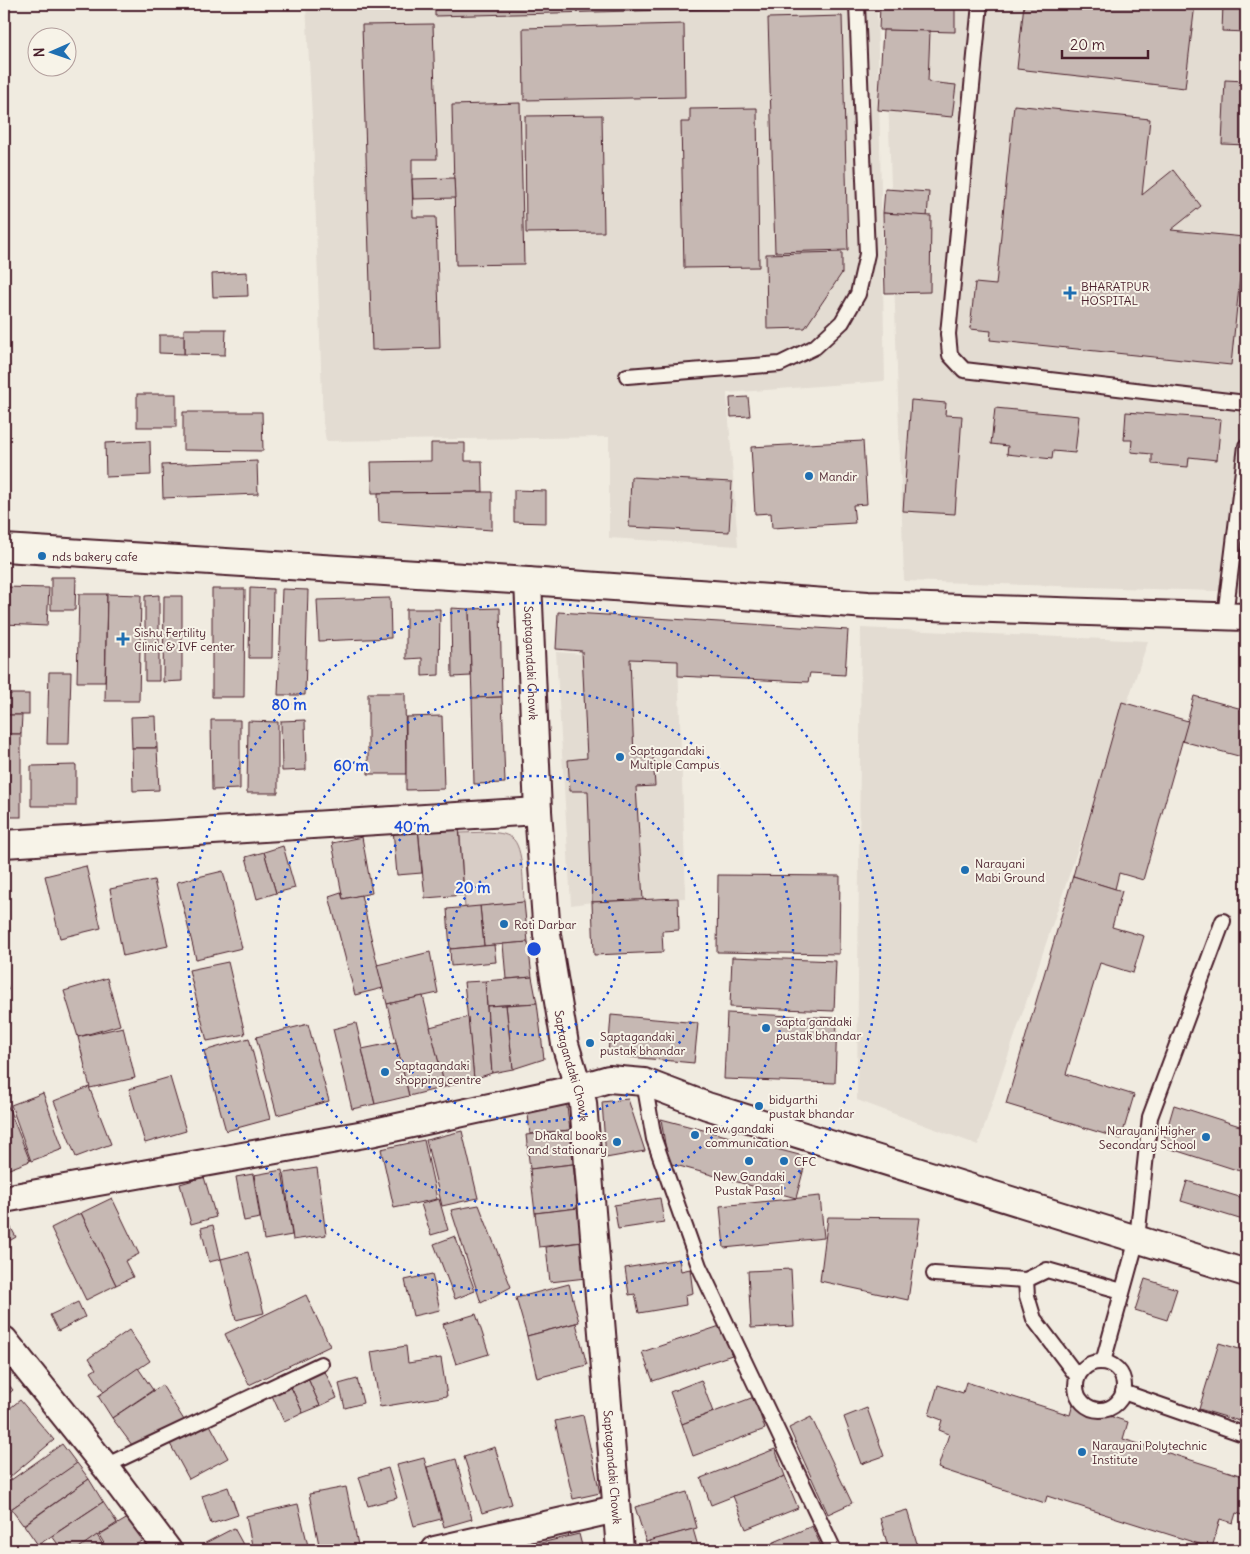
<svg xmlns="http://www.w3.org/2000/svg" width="1250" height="1554" viewBox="0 0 1250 1554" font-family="Delius,sans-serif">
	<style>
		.built { fill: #e3dcd2 }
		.green { fill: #d8cdc6; stroke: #917678 }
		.building { fill: #c6b8b3; stroke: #4a1f2b }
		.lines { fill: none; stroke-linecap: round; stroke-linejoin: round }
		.service-casing { stroke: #4a1f2b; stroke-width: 18 }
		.minor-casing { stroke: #4a1f2b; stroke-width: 30 }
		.service { stroke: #f7f3e8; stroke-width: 14 }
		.minor { stroke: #f7f3e8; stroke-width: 26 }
		.ring { fill: none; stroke: #1d4ed8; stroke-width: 2.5; stroke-dasharray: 2.5 5 }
		.poi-dot { fill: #1f6fb2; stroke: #f7f3e8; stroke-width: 2 }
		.labels { text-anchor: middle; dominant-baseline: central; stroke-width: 4; stroke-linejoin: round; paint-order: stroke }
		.poi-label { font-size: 12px; fill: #4a1f2b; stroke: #f7f3e8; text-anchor: start }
		.street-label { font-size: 12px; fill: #4a1f2b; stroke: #f7f3e8 }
		.centre { fill: #1d4ed8; stroke: #f7f3e8; stroke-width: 2.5 }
		.ring-label { font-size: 15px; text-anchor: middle; font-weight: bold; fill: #1d4ed8; stroke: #f7f3e8; stroke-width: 4; stroke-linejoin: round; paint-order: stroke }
	</style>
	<rect width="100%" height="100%" fill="#f0ebe0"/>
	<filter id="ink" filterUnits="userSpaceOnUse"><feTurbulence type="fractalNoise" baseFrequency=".02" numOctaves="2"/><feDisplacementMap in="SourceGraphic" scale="10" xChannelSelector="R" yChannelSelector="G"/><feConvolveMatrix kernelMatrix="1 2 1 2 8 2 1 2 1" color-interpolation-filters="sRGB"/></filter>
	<g filter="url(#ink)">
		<g class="built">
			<polygon points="306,4 877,4 885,381 727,393 738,546 609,538 609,437 326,441 323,423 313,137"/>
			<polygon points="885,4 1246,4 1246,592 904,581"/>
			<polygon points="861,628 1148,641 978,1145 857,1100"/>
			<polygon points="556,652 678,661 686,898 592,902 571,905"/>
		</g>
		<path class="green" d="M489,832C497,833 505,833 512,838C524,847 523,887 524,902L465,908L460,833Z"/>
		<g class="building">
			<polygon points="435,4 752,4 752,8 435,16"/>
			<polygon points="880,4 955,4 955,32 879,30"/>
			<polygon points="1024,4 1059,4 1084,7 1084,4 1195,4 1185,88 1017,69"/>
			<polygon points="1223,4 1246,4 1246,32 1222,31"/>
			<polygon points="842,16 848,250 775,252 768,18"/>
			<polygon points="433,24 437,159 412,159 412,179 413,217 436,217 440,348 372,350 362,25"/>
			<polygon points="684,24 685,97 524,100 523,28"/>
			<polygon points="883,30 930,31 928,82 956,85 952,117 878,110"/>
			<polygon points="1244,32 1246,32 1246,81 1242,80"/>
			<polygon points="1225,80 1246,81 1246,145 1222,144"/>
			<polygon points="520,103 524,264 456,265 452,105"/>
			<polygon points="1014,105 1150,119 1142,195 1173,170 1201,206 1171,230 1244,237 1231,365 990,340 991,331 970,329 975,283 996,285"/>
			<polygon points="757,108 759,267 684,268 681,122 690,122 690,109"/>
			<polygon points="602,115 604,232 526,233 525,116"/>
			<polygon points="454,178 455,198 413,199 412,179"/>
			<polygon points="885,189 929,192 927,217 883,213"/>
			<polygon points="883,213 931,216 930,292 885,293"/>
			<polygon points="842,252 842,273 805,328 767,329 766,254"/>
			<polygon points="247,272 248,296 213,297 212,274"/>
			<polygon points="184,329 226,329 225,355 184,354"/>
			<polygon points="159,335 184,335 184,354 159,353"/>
			<rect x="137" y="394" width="39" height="33"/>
			<polygon points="748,397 750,416 731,417 730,398"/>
			<polygon points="911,400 946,403 945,415 962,416 955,514 903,511"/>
			<polygon points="995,408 1079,416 1075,453 1053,451 1052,459 1007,454 1008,446 991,444"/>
			<polygon points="183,412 262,412 263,451 183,450"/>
			<polygon points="1126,412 1221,419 1217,460 1189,457 1188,467 1152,464 1152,454 1131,452 1132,440 1124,440"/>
			<polygon points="150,441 151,475 106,477 105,443"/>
			<polygon points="863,441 867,504 853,505 855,523 772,528 771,513 755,514 751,447"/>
			<polygon points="431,443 465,443 465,461 482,461 483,492 372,493 371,462 431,461"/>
			<polygon points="257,461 258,494 163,498 162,465"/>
			<polygon points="631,477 732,482 729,532 629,527"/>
			<polygon points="514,490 546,491 546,523 514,522"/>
			<polygon points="483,492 492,492 492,530 379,522 378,493"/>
			<polygon points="51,577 76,577 75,610 51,610"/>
			<polygon points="4,587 49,588 47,626 4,624"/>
			<polygon points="250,588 273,589 272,658 249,658"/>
			<polygon points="212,589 245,589 244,697 212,697"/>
			<polygon points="282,589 308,590 305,695 278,695"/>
			<polygon points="79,594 107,594 105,682 77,682"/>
			<polygon points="107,594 141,595 139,701 105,701"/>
			<polygon points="159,595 159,681 145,681 145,596"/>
			<polygon points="164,596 182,596 182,681 163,682"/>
			<polygon points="390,598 391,638 319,641 317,600"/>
			<polygon points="451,608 469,609 471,676 452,677"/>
			<polygon points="500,608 502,697 472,698 469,609"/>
			<polygon points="406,609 440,609 439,675 422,676 422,658 406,659"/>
			<polygon points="558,612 848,630 845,675 810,673 808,682 678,676 678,661 630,659 634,756 653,755 655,786 636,787 643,900 592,902 588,791 570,791 568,760 587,758 582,651 556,649"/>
			<polygon points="49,672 71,672 69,744 47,744"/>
			<polygon points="368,693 405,693 406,774 368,774"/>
			<rect x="4" y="694" width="25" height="21"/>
			<polygon points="1194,696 1246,710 1246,758 1182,741"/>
			<polygon points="502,697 505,783 474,784 472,698"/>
			<polygon points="1122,702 1188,721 1143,880 1119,873 1115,889 1073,876"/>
			<polygon points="4,715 22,715 21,734 4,734"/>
			<polygon points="156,716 157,748 132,748 131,717"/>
			<polygon points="442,716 444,789 406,790 406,717"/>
			<polygon points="211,720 240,720 240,789 212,790"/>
			<polygon points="305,720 306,770 282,771 281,721"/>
			<polygon points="248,721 278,722 278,793 247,793"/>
			<rect x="4" y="734" width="17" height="83"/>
			<polygon points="132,748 157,748 159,790 133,791"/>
			<polygon points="76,765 76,806 31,806 31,766"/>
			<polygon points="459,827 464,895 425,898 418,828"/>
			<polygon points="418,828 422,873 397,875 393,829"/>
			<polygon points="362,837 372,893 343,899 332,843"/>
			<polygon points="283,846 295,888 276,893 264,852"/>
			<polygon points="264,852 276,893 257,899 246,857"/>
			<polygon points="86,866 101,928 60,938 45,876"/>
			<polygon points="223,871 242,948 196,959 177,882"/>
			<polygon points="718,875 840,876 839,954 717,952"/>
			<polygon points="1073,876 1122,891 1112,927 1144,936 1133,973 1100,963 1066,1074 1134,1095 1121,1139 1006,1104"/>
			<polygon points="154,880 168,946 123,956 110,889"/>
			<polygon points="341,892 343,899 361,895 383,988 355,995 329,896"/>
			<polygon points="678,898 679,930 662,931 663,952 594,955 592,902"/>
			<polygon points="524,902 528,942 484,946 480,906"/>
			<polygon points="480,906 484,946 450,949 447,909"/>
			<polygon points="528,942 532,977 506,979 503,944"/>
			<polygon points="494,945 496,962 451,966 450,949"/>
			<polygon points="430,952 438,993 387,1004 377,965"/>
			<polygon points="732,957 836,961 834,1011 730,1007"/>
			<polygon points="228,962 245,1034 207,1041 189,970"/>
			<polygon points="4,975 8,990 4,991"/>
			<polygon points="532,977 537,1003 487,1006 485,981"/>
			<polygon points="107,978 120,1025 78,1037 64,991"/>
			<polygon points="485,981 492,1073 474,1079 464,982"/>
			<polygon points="423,996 445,1087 409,1096 387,1004"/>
			<polygon points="537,1003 544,1059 513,1069 506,1005"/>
			<polygon points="506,1005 513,1069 492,1073 487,1006"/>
			<polygon points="727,1013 837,1018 835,1083 724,1079"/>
			<polygon points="611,1015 698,1023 694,1063 608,1055"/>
			<polygon points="468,1017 474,1079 445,1087 430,1027"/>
			<polygon points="356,1023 375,1104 352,1109 333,1029"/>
			<polygon points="308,1024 329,1101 277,1115 256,1037"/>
			<polygon points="123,1027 135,1078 90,1088 78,1037"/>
			<polygon points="249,1038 270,1119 226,1131 204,1051"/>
			<polygon points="396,1042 409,1096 375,1104 362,1049"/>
			<polygon points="170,1077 186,1131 145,1143 129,1089"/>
			<polygon points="89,1087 111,1144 76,1157 54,1101"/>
			<polygon points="43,1093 63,1149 31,1161 11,1105"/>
			<polygon points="566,1099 570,1130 530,1134 527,1104"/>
			<polygon points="628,1099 645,1151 606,1158 602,1102"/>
			<polygon points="7,1104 30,1161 4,1171 4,1105"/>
			<polygon points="1174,1105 1246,1128 1246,1173 1162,1146"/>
			<polygon points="661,1119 807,1157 796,1198 668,1163"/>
			<polygon points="570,1130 573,1164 530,1169 526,1135"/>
			<polygon points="462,1131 478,1198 442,1206 426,1140"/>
			<polygon points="424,1140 437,1199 394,1208 381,1149"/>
			<polygon points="573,1164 578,1208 535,1213 530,1169"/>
			<polygon points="317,1168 326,1235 293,1240 284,1173"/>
			<polygon points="282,1170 292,1235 264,1240 254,1175"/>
			<polygon points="253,1174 260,1218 244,1221 236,1177"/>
			<polygon points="204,1177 216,1217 191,1224 180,1184"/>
			<polygon points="1187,1181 1246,1199 1246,1221 1181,1201"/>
			<polygon points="820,1196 824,1238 724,1248 720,1206"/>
			<polygon points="112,1198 139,1254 125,1261 133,1277 116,1285 81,1213"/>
			<polygon points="660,1198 664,1222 618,1229 614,1205"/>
			<polygon points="439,1199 448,1230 431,1235 421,1204"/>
			<polygon points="479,1205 511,1287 481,1303 451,1210"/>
			<polygon points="578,1208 582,1242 539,1247 535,1213"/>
			<polygon points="81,1213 116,1285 86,1300 51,1228"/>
			<polygon points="4,1215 16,1237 4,1244"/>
			<polygon points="828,1217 920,1218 908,1300 820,1281"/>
			<polygon points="213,1225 221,1259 209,1262 201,1228"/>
			<polygon points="455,1236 475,1291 455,1299 434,1244"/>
			<polygon points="582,1242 586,1278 550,1282 546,1247"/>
			<polygon points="248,1252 264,1313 236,1320 221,1259"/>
			<polygon points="679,1259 681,1271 690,1269 693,1293 685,1295 686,1305 639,1313 635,1294 629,1295 625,1268"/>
			<polygon points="791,1269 794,1326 751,1328 748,1271"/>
			<polygon points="432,1274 440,1310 413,1316 405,1280"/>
			<polygon points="1145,1279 1177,1289 1167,1320 1135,1310"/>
			<polygon points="569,1284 579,1322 527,1336 516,1298"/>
			<polygon points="306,1295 330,1346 249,1385 225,1334"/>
			<polygon points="78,1302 85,1317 58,1331 50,1315"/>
			<polygon points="476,1314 489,1354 456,1364 443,1324"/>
			<polygon points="576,1323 587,1365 537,1378 527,1336"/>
			<polygon points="720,1326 732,1355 653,1381 642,1352"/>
			<polygon points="129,1330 150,1361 104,1392 91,1372 96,1369 89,1358"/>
			<polygon points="1219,1343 1246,1351 1246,1423 1199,1409"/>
			<polygon points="406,1346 408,1363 441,1358 447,1396 380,1407 371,1352"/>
			<polygon points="323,1367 337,1398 320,1406 306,1374"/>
			<polygon points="138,1368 153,1390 112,1418 98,1396"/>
			<polygon points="306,1374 320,1406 303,1413 289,1383"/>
			<polygon points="4,1379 13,1390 4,1398"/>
			<polygon points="357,1379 363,1403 345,1408 339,1384"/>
			<polygon points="701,1380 713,1412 682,1424 670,1392"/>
			<polygon points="966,1382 1070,1415 1073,1404 1128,1422 1123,1439 1246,1477 1246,1516 1236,1513 1233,1523 1220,1519 1212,1548 1047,1496 1045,1503 938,1468 949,1434 939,1430 942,1420 929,1415 938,1385 963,1393"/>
			<polygon points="289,1383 303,1413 284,1422 270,1391"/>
			<polygon points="162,1385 184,1420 132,1445 112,1418"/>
			<polygon points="754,1397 765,1429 693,1456 682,1424"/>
			<polygon points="20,1400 54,1440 4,1482 4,1413"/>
			<polygon points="867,1408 884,1456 861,1464 844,1417"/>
			<polygon points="583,1415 600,1493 573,1499 555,1421"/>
			<polygon points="811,1417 852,1503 828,1514 789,1428"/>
			<polygon points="208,1421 228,1458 189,1479 169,1442"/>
			<polygon points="62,1444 77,1464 11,1509 4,1498 4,1485"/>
			<polygon points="495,1447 512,1504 482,1513 464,1457"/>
			<polygon points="775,1449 785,1476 711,1505 701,1478"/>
			<polygon points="424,1458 441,1519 414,1526 397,1465"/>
			<polygon points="456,1459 472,1519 444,1527 427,1467"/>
			<polygon points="77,1463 89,1479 23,1525 11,1509"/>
			<polygon points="388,1468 397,1498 368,1506 359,1477"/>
			<polygon points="785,1476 798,1508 746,1529 733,1496"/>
			<polygon points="89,1479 103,1502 38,1545 24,1525"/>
			<polygon points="228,1487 238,1515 211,1524 202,1496"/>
			<polygon points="346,1487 358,1545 335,1550 320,1550 309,1494"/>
			<polygon points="687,1492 697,1528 646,1542 635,1507"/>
			<polygon points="103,1502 117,1523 76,1550 62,1550 52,1536"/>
			<polygon points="298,1504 309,1550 253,1550 246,1516"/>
			<polygon points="907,1510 919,1550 889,1550 880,1518"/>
			<polygon points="133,1515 147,1538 128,1550 108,1550 99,1535"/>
			<polygon points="812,1526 823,1550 775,1550 772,1543"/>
			<polygon points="234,1528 246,1550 192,1550"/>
			<polygon points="693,1529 699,1550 652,1550 649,1541"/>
			<polygon points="579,1534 583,1550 511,1550"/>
			<polygon points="97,1535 106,1550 76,1550"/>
			<polygon points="152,1541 157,1550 138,1550"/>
		</g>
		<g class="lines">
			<g class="service-casing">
				<g id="service">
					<polyline points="980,4 948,334 950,355 964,370 1246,403"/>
					<polyline points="627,376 780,364 815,347 842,322 858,294 867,254 857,4"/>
					<polyline points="1225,616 1246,446"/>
					<polyline points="644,1082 654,1139 699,1266 834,1550"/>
					<polyline points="934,1274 1026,1280 1047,1270 1122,1291"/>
					<polyline points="1026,1280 1027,1296 1034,1319 1077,1376"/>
					<circle cx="1100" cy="1386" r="24"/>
					<polyline points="1103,1362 1137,1239 1150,1117 1223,921"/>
					<polyline points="1123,1392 1246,1435"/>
					<polyline points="105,1466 321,1364"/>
				</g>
			</g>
			<g class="minor-casing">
				<g id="minor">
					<polyline points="4,548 528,581 868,605 1246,617"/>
					<path id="s1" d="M528,581L538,811L547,935L565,1044L583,1103L620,1550"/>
					<polyline points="4,844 538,811"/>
					<polyline points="4,1199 370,1133 578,1088 609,1079 644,1082 707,1106 1246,1273"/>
					<polyline points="4,1340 105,1466 168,1550"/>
					<polyline points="435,1550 616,1509"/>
				</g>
			</g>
			<use href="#service" class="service"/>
			<use href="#minor" class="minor"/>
		</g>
	</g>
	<g class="ring">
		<circle cx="534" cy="949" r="86"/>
		<circle cx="534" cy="949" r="173"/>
		<circle cx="534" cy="949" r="259"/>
		<circle cx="534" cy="949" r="346"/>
	</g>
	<g class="poi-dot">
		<path d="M1067.5 285.5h5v5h5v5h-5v5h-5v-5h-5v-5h5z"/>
		<circle cx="809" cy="476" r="5"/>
		<circle cx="42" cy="556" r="5"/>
		<path d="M120.5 631.5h5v5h5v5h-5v5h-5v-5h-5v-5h5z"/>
		<circle cx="620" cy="757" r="5"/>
		<circle cx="965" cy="870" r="5"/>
		<circle cx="504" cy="924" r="5"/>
		<circle cx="766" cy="1028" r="5"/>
		<circle cx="590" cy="1043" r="5"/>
		<circle cx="385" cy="1072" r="5"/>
		<circle cx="759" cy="1106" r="5"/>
		<circle cx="695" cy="1135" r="5"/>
		<circle cx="1206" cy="1137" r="5"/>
		<circle cx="617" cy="1142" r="5"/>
		<circle cx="749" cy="1161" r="5"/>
		<circle cx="784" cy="1161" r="5"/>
		<circle cx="1082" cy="1452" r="5"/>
	</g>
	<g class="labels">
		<g class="poi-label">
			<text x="1081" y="286">BHARATPUR<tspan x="1081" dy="14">HOSPITAL</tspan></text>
			<text x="819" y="476">Mandir</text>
			<text x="52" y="556">nds bakery cafe</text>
			<text x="134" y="632">Sishu Fertility<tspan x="134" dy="14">Clinic &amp; IVF center</tspan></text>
			<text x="630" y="750">Saptagandaki<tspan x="630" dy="14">Multiple Campus</tspan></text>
			<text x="975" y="863">Narayani<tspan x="975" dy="14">Mabi Ground</tspan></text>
			<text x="514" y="924">Roti Darbar</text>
			<text x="776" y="1021">sapta gandaki<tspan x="776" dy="14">pustak bhandar</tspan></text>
			<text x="600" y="1036">Saptagandaki<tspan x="600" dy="14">pustak bhandar</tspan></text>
			<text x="395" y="1065">Saptagandaki<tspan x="395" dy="14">shopping centre</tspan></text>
			<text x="769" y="1099">bidyarthi<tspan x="769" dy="14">pustak bhandar</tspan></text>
			<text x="705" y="1128">new gandaki<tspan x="705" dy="14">communication</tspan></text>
			<text x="1196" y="1130" text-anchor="end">Narayani Higher<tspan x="1196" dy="14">Secondary School</tspan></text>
			<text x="607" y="1135" text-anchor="end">Dhakal books<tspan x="607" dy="14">and stationary</tspan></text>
			<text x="794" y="1161">CFC</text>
			<text x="749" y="1176" text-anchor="middle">New Gandaki<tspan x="749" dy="14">Pustak Pasal</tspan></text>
			<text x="1092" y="1445">Narayani Polytechnic<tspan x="1092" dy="14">Institute</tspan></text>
		</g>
		<g class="street-label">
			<text stroke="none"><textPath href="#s1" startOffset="82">Saptagandaki Chowk</textPath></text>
			<text stroke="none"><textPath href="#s1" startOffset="488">Saptagandaki Chowk</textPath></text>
			<text stroke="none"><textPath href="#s1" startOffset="892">Saptagandaki Chowk</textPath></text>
		</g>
	</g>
	<circle cx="534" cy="949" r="8" class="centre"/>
	<g class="ring-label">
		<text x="289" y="710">80 m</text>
		<text x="351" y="771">60 m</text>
		<text x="412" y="832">40 m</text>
		<text x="473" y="893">20 m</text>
	</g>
	<rect width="1250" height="1554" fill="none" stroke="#f7f3e8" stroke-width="20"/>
	<rect x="10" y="10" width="1230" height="1534" fill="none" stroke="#4a1f2b" stroke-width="2" filter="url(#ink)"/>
	<g transform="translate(52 52) rotate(268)"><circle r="24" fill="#f7f3e8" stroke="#b29e9c"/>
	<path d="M0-4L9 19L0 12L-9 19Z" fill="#1f6fb2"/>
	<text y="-8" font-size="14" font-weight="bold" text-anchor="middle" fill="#4a1f2b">N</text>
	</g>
	<path d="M1062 50v8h86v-8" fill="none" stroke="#4a1f2b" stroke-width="2.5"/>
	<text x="1070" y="50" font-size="15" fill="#4a1f2b" stroke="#f7f3e8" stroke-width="4" paint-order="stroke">20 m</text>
</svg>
